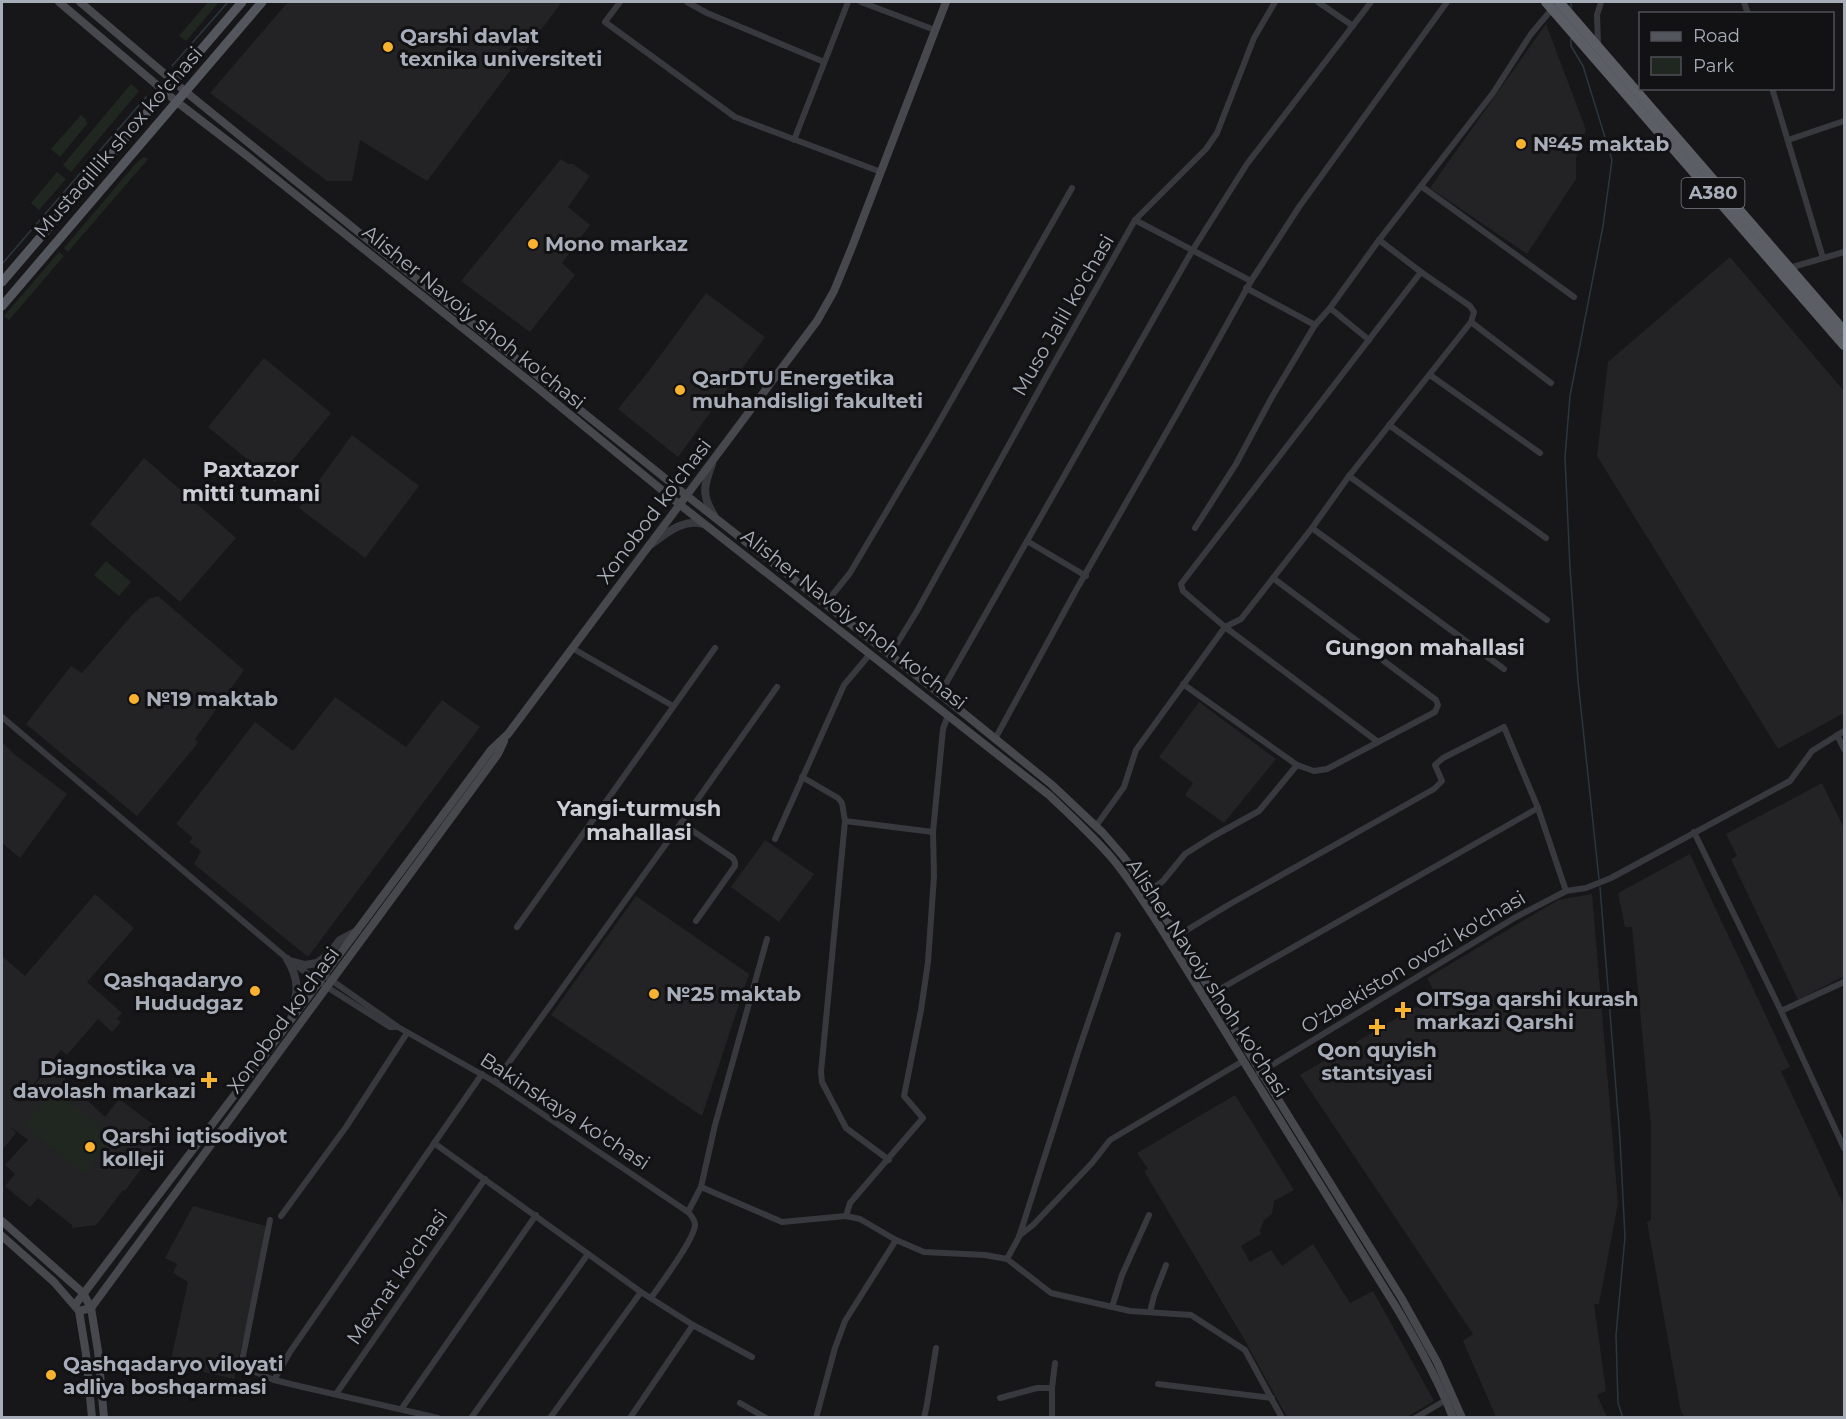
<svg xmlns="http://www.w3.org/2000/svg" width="1846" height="1419" viewBox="0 0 1846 1419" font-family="Montserrat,sans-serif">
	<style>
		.built { fill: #232326 }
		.green { fill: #1f2720 }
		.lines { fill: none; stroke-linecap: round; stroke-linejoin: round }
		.stream { stroke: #2c363e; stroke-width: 1.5 }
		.minor { stroke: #38393e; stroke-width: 6 }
		.tertiary { stroke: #38393e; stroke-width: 8 }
		.secondary { stroke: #46484e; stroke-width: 8 }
		.primary { stroke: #54565d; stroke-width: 9 }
		.trunk { stroke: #5c5e66; stroke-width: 10 }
		.poi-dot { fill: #f8b230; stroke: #121214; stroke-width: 2 }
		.labels { text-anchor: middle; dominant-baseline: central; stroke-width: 6; stroke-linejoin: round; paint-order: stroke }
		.shield { fill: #121214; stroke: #7b7f88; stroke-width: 1.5 }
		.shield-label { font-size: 18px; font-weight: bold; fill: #a8aeb9 }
		.poi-label { font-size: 20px; font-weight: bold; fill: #a8aeb9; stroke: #121214; text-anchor: start }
		.street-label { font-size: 20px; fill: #a8aeb9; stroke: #121214 }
		.neighbourhood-label { font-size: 21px; font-weight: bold; fill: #cacdd5; stroke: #121214 }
	</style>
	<rect width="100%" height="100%" fill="#171719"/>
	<g class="built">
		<polygon points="288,2 562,2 427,181 360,140 352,181 327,181 210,93"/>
		<polygon points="1546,24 1586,130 1576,158 1576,179 1527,254 1430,188"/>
		<polygon points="561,159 568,164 573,164 590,176 568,207 590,225 562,263 575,275 530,332 461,281"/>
		<polygon points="1730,257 1844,391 1844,713 1778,749 1597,456 1608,362"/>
		<polygon points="706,293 765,337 678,457 618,409 648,372"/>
		<polygon points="264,358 331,413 275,482 208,427"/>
		<polygon points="352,435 419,486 365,558 299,508"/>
		<polygon points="144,458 236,538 180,602 90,524"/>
		<polygon points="158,596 244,670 195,739 198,743 137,816 26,724 71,666 82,673 133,614 149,599"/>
		<polygon points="335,697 406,747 442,700 480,727 308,957 194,864 201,851 189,842 193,838 176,824 255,722 293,751"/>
		<polygon points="1199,702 1276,759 1224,823 1185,795 1193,783 1159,757"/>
		<polygon points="2,742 14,754 67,794 20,858 2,843"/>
		<polygon points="1822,783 1844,828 1844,976 1798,1000 1731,859 1737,856 1726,834"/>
		<polygon points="765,840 814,874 779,922 731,887"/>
		<polygon points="1690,854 1790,1067 1781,1071 1844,1206 1844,1417 1685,1418 1681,1412 1647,1222 1651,1220 1651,1126 1632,927 1625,927 1618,893"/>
		<polygon points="95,894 134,928 87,982 122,1013 117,1019 121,1022 112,1032 98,1019 67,1055 61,1050 17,1104 51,1066 105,1117 119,1099 166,1134 125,1191 123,1190 98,1223 96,1224 96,1225 72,1228 72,1225 38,1198 30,1207 5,1186 15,1174 5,1165 28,1140 11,1127 16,1133 2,1150 2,956 25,976"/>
		<polygon points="1592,894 1618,1203 1599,1304 1594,1304 1606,1391 1597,1395 1607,1417 1496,1417 1463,1341 1473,1334 1300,1075 1436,995 1427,978 1558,900"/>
		<polygon points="636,896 749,974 702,1116 551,1015"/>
		<polygon points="1235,1095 1294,1190 1274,1201 1272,1214 1264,1220 1260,1231 1261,1234 1241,1246 1250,1262 1271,1250 1282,1266 1313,1244 1350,1303 1373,1291 1434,1401 1407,1417 1287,1417 1244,1339 1144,1171 1148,1169 1137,1153"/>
		<polygon points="193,1206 269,1227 234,1379 170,1364 188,1282 173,1273 177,1264 165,1258"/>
	</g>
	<g class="green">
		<polygon points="208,2 219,2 186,41 179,36"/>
		<polygon points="131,84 139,91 71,172 63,165"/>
		<polygon points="81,115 86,119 87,124 60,157 51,149"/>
		<polygon points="144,157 148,159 68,252 64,248 138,161"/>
		<polygon points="57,172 66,179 39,210 31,203"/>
		<polygon points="59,252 64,256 9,320 4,316"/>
		<polygon points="106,561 131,582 119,596 94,575"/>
		<polygon points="54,1089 113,1137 83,1174 24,1125"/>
	</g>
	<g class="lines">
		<g class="stream">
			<polyline points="1571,2 1571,10"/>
			<polyline points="1571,39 1571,46 1583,66 1612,160 1603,226 1570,396 1565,457 1570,568 1578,681 1599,879"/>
			<polyline points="172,66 228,2"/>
			<polyline points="2,264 146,97"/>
			<polyline points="1600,887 1620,1139 1625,1237 1616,1335 1618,1403 1623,1418"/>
		</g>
		<g class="minor">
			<polyline points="620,2 605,22 735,117 881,172"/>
			<polyline points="687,2 707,13 824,62"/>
			<polyline points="861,2 935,30"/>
			<polyline points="1318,2 1353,26"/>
			<polyline points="1744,2 1748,14"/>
			<polyline points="1598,45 1597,15 1601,2"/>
			<polyline points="1772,88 1823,258"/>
			<polyline points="794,140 848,2"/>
			<polyline points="1788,140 1844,121"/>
			<polyline points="1421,186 1574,297"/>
			<polyline points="1135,220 1251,281"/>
			<polyline points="1789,268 1844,252"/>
			<polyline points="1246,288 1315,325"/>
			<polyline points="1330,308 1369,340"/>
			<polyline points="1471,322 1551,383"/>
			<polyline points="1430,375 1540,453"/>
			<polyline points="1389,425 1546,538"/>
			<polyline points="1349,476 1547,620"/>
			<polyline points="1195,528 1236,464 1272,397 1315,325 1330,308 1379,240 1493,93 1531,34 1552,9"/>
			<polyline points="1312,528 1504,669"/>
			<polyline points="1027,541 1086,576"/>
			<polyline points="825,604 850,573 934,431 1072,188"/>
			<polyline points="572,648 673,706"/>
			<polyline points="890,655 917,611 1044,381 1135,220 1206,149 1217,133 1254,38 1275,2"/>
			<polyline points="1183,684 1297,765 1314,771 1327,769 1435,712 1438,705 1436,700 1273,578"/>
			<polyline points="940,694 1192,251 1247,164 1371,2"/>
			<polyline points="2,717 290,961 319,982 390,1027 397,1027"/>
			<polyline points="1837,735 1844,749"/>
			<polyline points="995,739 1075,592 1178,412 1251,281 1299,207 1447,2"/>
			<polyline points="1378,742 1225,627 1183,591 1181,584 1421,272"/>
			<polyline points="802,777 838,798 842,803 845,821 821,1072 822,1082 846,1128 889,1160"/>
			<polyline points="845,821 933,832"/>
			<polyline points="681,823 733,858 735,862 735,866 696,921"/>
			<polyline points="1096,826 1124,787 1136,750 1225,627 1241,619 1312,528 1349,476 1471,322 1474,312 1470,306 1421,272 1379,240"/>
			<polyline points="1694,832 1781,1011 1844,1148"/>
			<polyline points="775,839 844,685 870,654"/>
			<polyline points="1149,891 1163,881 1185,854 1212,837 1259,811 1297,765"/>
			<polyline points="517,927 715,648"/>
			<polyline points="1177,936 1230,904 1434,789 1442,781 1435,765 1443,758 1504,727 1538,808 1566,891"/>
			<polyline points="324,975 398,1027 495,1082 688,1212 701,1187 715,1125 767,939"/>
			<polyline points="1213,993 1538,808"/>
			<polyline points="1781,1011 1844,982"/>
			<polyline points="1259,1073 1516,917 1566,891 1586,888 1611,878 1790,781 1812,751 1844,731"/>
			<polyline points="495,1082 681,823 777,687"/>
			<polyline points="434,1143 641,1292 693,1325 752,1357"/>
			<polyline points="701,1187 782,1222 846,1216 860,1219 896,1240 924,1252 985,1255 1007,1259 1019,1237 1078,1052 1118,935"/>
			<polyline points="281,1216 346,1127 407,1033"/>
			<polyline points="846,1216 850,1203 923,1118 904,1096 921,1010 928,962 934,876 933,832 943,729 948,715"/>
			<polyline points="270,1220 241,1366 274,1380 303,1387 438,1418"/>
			<polyline points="1019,1236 1033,1225 1092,1163 1110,1140 1243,1061"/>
			<polyline points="1007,1259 1051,1293 1130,1311 1191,1315 1245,1350 1282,1418"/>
			<path d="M651,1298C660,1285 696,1237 695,1224C694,1219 691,1215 688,1212"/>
			<polyline points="1112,1307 1122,1275 1149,1215"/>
			<polyline points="1150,1312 1154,1296 1166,1265"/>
			<polyline points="274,1380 290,1352 482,1074"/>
			<polyline points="1158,1384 1272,1398"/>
			<polyline points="336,1394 485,1179"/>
			<polyline points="1000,1398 1037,1388 1052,1388"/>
			<polyline points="740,1403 766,1418"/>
			<polyline points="402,1408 536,1215"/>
			<polyline points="471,1418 588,1254"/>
			<polyline points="550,1418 641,1292"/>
			<polyline points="630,1418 693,1325"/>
			<polyline points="816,1418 835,1348 845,1321 896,1240"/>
			<polyline points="924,1418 927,1404 936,1348"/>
			<polyline points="1052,1418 1052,1388 1055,1363"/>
			<polyline points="1415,1418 1446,1400"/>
		</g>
		<g class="tertiary">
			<path d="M712,464C704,485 701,495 714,515"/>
			<path d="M650,545C666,534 683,518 703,524"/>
			<path d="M287,959C301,982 297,994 291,1019"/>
			<polyline points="290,961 305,965 317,963 328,955 340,940 357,931"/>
		</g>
		<g class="secondary">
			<path d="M59,2L177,102L246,155L534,385L679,504L1049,795C1070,815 1092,835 1111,857C1133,883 1151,913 1169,941L1396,1307C1417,1342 1438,1379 1453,1418"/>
			<polyline points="80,2 186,92 383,252 686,495 940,694 1051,784 1103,833 1123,856 1150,893 1402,1299 1437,1362 1462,1418"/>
			<polyline points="2,1221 83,1293 91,1308 98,1351 104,1418"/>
			<polyline points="2,1236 54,1282 79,1311 86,1354 92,1418"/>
			<polyline points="75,1305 267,1052 491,750 508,734 817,321 834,291 852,247 946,2"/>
			<polyline points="79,1311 91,1308 498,754 504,741"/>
		</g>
		<g class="primary">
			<polyline points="2,282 242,2"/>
			<polyline points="2,306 262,2"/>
		</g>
		<g class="trunk">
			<polyline points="1546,2 1844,345"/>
			<polyline points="1559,2 1844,331"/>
		</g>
	</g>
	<g class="poi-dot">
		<circle cx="388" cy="47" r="6"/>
		<circle cx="1521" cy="144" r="6"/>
		<circle cx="533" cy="244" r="6"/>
		<circle cx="680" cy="390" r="6"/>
		<circle cx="134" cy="699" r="6"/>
		<circle cx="255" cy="991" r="6"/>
		<circle cx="654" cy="994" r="6"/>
		<path d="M1400 1001h6v6h6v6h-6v6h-6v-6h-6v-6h6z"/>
		<path d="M1374 1018h6v6h6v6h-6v6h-6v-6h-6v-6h6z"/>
		<path d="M206 1071h6v6h6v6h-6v6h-6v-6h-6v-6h6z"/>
		<circle cx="90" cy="1147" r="6"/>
		<circle cx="51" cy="1375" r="6"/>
	</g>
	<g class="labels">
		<rect class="shield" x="1681.5" y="178" width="63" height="30" rx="4.5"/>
		<g class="shield-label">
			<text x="1713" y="193">A380</text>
		</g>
		<g class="poi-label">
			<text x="400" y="36">Qarshi davlat<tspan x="400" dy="23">texnika universiteti</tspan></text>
			<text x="1533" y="144">№45 maktab</text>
			<text x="545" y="244">Mono markaz</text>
			<text x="692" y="378">QarDTU Energetika<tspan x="692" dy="23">muhandisligi fakulteti</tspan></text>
			<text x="146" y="699">№19 maktab</text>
			<text x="243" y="980" text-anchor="end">Qashqadaryo<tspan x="243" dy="23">Hududgaz</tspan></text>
			<text x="666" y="994">№25 maktab</text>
			<text x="1416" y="999">OITSga qarshi kurash<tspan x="1416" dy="23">markazi Qarshi</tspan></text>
			<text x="1377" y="1050" text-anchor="middle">Qon quyish<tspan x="1377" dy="23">stantsiyasi</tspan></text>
			<text x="196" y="1068" text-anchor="end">Diagnostika va<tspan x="196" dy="23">davolash markazi</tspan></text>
			<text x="102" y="1136">Qarshi iqtisodiyot<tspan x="102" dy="23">kolleji</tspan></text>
			<text x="63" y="1364">Qashqadaryo viloyati<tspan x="63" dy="23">adliya boshqarmasi</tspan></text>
		</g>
		<g class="street-label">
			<text transform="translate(118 142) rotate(-49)">Mustaqillik shox ko'chasi</text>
			<text transform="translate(1063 315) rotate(-60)">Muso Jalil ko'chasi</text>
			<text transform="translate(474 317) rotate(39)">Alisher Navoiy shoh ko'chasi</text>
			<text transform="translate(654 511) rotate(-53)">Xonobod ko'chasi</text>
			<text transform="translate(854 619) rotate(38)">Alisher Navoiy shoh ko'chasi</text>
			<text transform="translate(1413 962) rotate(-31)">O'zbekiston ovozi ko'chasi</text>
			<text transform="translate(1208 978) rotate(57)">Alisher Navoiy shoh ko'chasi</text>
			<text transform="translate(283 1020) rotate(-54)">Xonobod ko'chasi</text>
			<text transform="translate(565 1111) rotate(33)">Bakinskaya ko'chasi</text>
			<text transform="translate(397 1277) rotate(-55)">Mexnat ko'chasi</text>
		</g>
		<g class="neighbourhood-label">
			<text x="251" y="469">Paxtazor<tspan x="251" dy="24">mitti tumani</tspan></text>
			<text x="1425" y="647">Gungon mahallasi</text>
			<text x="639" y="808">Yangi-turmush<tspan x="639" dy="24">mahallasi</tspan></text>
		</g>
	</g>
	<rect width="1846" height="1419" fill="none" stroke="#a8aeb9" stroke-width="6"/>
	<rect x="1639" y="12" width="195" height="78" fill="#121214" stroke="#4e5056" stroke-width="1.5"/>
	<rect x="1651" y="32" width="30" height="9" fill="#54565d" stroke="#4e5056" stroke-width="1.5"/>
	<text x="1693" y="42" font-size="18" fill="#a8aeb9">Road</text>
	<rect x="1651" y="57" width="30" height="18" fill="#1f2720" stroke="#4e5056" stroke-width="1.5"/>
	<text x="1693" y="72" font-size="18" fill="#a8aeb9">Park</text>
</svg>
